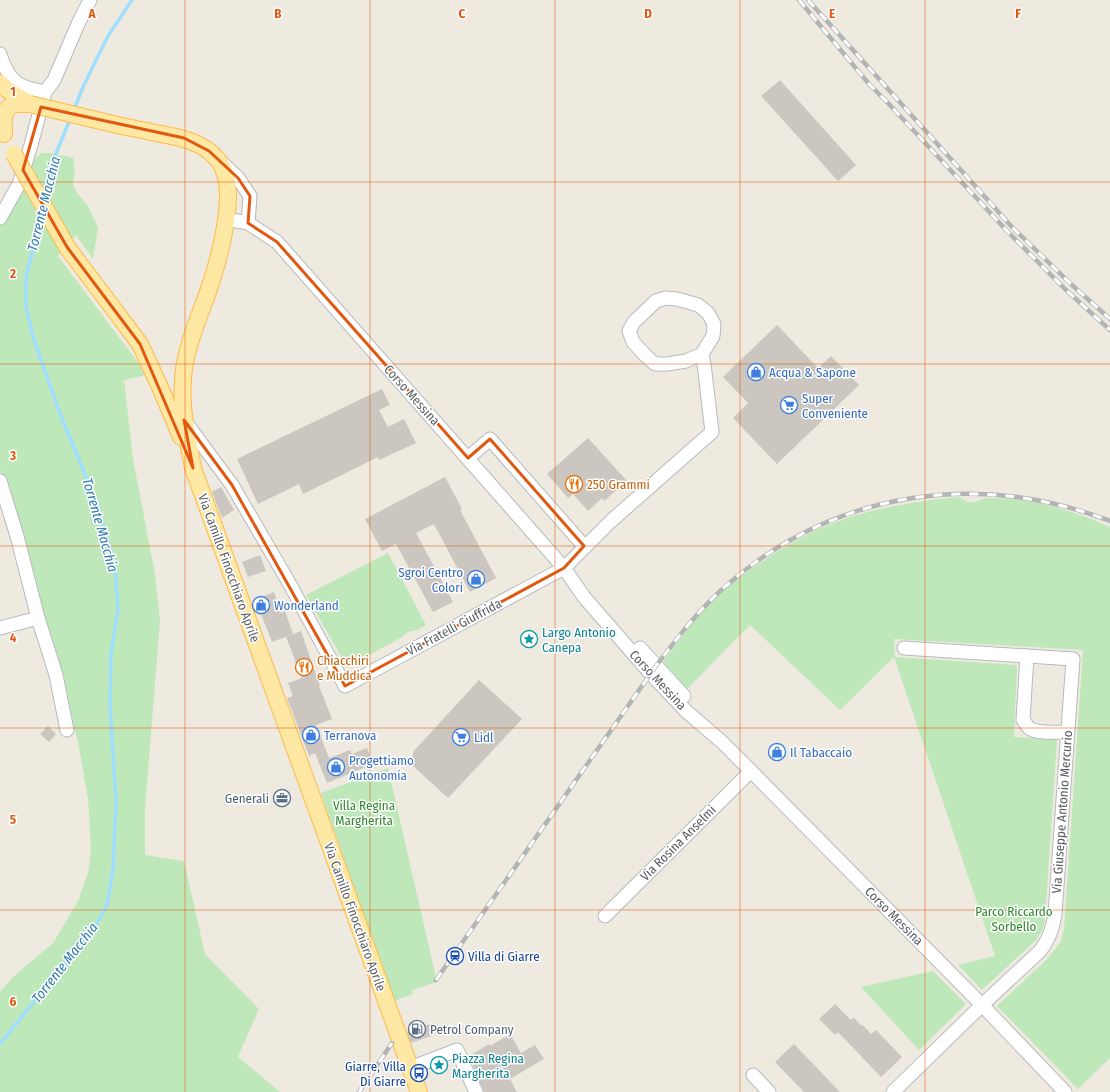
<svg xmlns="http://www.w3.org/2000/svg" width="1110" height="1092" viewBox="0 0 1110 1092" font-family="'Fira Sans Condensed',sans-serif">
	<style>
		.green { fill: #bee8ba }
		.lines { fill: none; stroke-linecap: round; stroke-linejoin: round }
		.stream { stroke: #9fdeff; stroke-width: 3.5 }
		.building { fill: #cbc6bf }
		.minor-casing { stroke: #b6babf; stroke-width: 15 }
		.major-casing { stroke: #feba49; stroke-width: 18 }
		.minor { stroke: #fff; stroke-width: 13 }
		.major { stroke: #ffe8a4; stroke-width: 16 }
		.rail-casing { stroke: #b3b4b4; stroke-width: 4.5 }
		.rail { stroke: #fff; stroke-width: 3; stroke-dasharray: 9; stroke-linecap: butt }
		.major-bridge-casing { stroke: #feba49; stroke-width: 18; stroke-linecap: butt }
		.major-bridge { stroke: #ffe8a4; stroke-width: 16 }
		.marked { fill: none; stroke: #e15910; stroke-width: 3; stroke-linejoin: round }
		.grid { fill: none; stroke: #e15910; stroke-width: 1; stroke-opacity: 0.55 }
		.labels { text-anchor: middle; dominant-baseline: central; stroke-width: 3; stroke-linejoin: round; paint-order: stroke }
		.shop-label { font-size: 13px; fill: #366cbe; stroke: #fff; text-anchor: start }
		.street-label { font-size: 13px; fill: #595e63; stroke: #fff }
		.food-label { font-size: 13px; fill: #c56008; stroke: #fff; text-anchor: start }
		.culture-label { font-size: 13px; fill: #0d838f; stroke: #fff; text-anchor: start }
		.service-label { font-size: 13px; fill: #4e5e75; stroke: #fff; text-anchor: end }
		.park-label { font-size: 13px; fill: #31872d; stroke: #fff }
		.transit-label { font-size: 13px; fill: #164399; stroke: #fff; text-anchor: start }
		.water-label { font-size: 14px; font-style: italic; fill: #317bb1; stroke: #fff }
		.grid-label { font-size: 13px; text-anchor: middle; font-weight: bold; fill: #e15910; stroke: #fff; stroke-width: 3; stroke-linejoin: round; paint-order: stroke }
	</style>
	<rect width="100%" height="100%" fill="#eeeae0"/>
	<g class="green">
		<polygon points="42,153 51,153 73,158 75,171 73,185 77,193 88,206 98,228 93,259 76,235 58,256 142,368 146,375 124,380 133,459 155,574 160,621 145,808 145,855 184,861 205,954 259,1009 238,1057 280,1092 0,1092 0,992 13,977 53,943 78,901 88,873 91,849 88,799 78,741 0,469 0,226 20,191 33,160"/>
		<path d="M960,497C962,499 965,501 968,502C975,504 981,498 988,498C996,498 1005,498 1013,499C1047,503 1079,513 1110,527V1058L1078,1089L997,1006L1044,962L1053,952L1061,941L1064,929L1083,650L894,639L895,657L1017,665L1014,737L1057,739L1045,920L1042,931L1035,941L982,990L958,965L995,956L894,657L840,710L750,625L685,691L661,665C674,647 687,629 702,612C719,593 739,577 760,563C772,555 785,546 799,539C848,512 904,502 960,497Z"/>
		<path d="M388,553L426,625L416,631C411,630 406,633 402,637L353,664L349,665L343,660L306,595Z"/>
		<polygon points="388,768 437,982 412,990 413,994 394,1001 321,793"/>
		<polygon points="933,971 966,1004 919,1050 861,987"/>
	</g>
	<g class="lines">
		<g class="stream">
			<polyline points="74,110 83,87 108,36 132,0"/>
			<polyline points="45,199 55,156 71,117"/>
			<polyline points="0,1044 61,968 92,932 107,905 113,870 116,801 110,706 111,654 118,609 115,566 97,504 59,411 33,337 26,306 26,278 42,213"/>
		</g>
	</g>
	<g class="building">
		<polygon points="780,80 856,165 838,181 761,96"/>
		<polygon points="777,325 818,368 831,356 859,385 777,464 733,418 748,403 723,377"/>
		<polygon points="382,389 390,405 379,410 388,427 404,419 416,443 379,460 378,457 303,494 299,484 258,504 237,459"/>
		<polygon points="588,438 627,481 604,501 602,498 588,511 573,494 568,498 547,474"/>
		<polygon points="445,477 462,509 460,510 496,578 470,592 434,524 416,533 453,602 433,612 396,544 382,551 365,519"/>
		<polygon points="221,487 234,510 222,518 212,492"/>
		<polygon points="260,555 266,571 248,577 242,562"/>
		<polygon points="274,592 281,613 285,611 293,634 272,642 261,614 259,615 254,600"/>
		<polygon points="301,631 320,686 319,686 332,719 316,725 329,758 350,750 352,754 367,748 373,764 327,783 315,753 309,756 287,698 293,696 288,683 302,678 286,637"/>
		<polygon points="479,680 522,719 448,798 412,765 413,752"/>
		<polygon points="48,726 56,734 49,742 40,734"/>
		<polygon points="835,1004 851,1020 854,1018 862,1026 863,1025 871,1034 876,1030 902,1057 881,1077 838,1032 835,1035 819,1019"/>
		<polygon points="430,1024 434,1035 411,1043 407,1032"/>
		<polygon points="510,1034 521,1053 535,1045 544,1059 510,1079 517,1092 484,1092 469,1056 489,1044 490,1046"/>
		<polygon points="794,1044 840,1092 804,1092 775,1062"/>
	</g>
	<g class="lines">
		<g class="minor-casing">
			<g id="minor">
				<path d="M0,54C3,65 10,79 19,84C27,89 37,90 45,92"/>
				<polyline points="221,162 238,178 250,196 248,223"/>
				<polyline points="0,218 19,184 31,145 45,92 54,80 78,24 90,0"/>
				<polyline points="226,219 248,223 277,242 564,568 584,597 651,674 686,711 722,742 751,771 982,1005 1065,1092"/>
				<polygon points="666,298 677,299 698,305 708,313 714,324 713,336 702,354 686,361 667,364 655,364 646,356 633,342 629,331 634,322 656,301"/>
				<polyline points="184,420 232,485 288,581 345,686 564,568 611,521 712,432 704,364 702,354"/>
				<polyline points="468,458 490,439 584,546"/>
				<polyline points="0,481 17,536 38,618 56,675 67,730"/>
				<polyline points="0,628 38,618"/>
				<polyline points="640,648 684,696"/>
				<path d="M1027,656L1023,720C1025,722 1027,726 1029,728C1037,734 1058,732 1067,732"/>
				<polyline points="605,916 751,771"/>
				<polyline points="410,1068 457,1050 476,1092"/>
				<polyline points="753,1075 769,1092"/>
				<path d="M893,1092L982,1005L1040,951C1049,940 1053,928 1055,914L1073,659L904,648"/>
			</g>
		</g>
		<g class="major-casing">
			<g id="major">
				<polyline points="0,83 6,89 30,104"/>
				<path d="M117,125C130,128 143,130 156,133C178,137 203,141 218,160C229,174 229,195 227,212C224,239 217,266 208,292C199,317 188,342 184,369C179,403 187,435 193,468L419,1092"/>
				<path d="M4,134C4,124 1,110 13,105C18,103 25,104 30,104"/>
				<polyline points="67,247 140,344 160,387 181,437"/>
			</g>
		</g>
		<use href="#minor" class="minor"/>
		<use href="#major" class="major"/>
		<g class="rail-casing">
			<g id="rail">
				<polyline points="799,0 869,84 888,103 1008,232 1066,290 1110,330"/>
				<polyline points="808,0 1012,227 1072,285 1110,319"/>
				<path d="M436,980L656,666C678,637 700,608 728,584C836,491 977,470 1110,521"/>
				<polyline points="359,1092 392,1043"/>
			</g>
		</g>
		<use href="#rail" class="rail"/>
		<g class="major-bridge-casing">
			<g id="major-bridge">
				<polyline points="30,104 117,125"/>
				<polyline points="14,154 67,247"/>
			</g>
		</g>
		<use href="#major-bridge" class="major-bridge"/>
	</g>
	<path class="marked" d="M41,107L184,138L209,151L238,178L250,196L248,223L277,242L468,458L490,439L584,546L564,568L345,686L232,485L184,420L193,468L140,344L67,247L23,170Z"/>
	<path class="grid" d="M185,0V1092M370,0V1092M555,0V1092M740,0V1092M925,0V1092M0,182H1110M0,364H1110M0,546H1110M0,728H1110M0,910H1110"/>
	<defs>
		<g id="shop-ring" transform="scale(0.9)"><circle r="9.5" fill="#fff" stroke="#3f7fe0" stroke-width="1.5"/><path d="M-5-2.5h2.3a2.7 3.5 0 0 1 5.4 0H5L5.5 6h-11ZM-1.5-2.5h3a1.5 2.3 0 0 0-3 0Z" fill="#3f7fe0"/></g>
		<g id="supermarket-ring" transform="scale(0.9)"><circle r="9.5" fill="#fff" stroke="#3f7fe0" stroke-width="1.5"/><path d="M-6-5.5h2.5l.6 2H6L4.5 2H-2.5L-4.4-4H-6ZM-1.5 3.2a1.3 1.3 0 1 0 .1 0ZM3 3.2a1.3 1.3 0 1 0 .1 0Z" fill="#3f7fe0"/></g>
		<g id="restaurant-ring" transform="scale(0.9)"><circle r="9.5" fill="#fff" stroke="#e8710a" stroke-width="1.5"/><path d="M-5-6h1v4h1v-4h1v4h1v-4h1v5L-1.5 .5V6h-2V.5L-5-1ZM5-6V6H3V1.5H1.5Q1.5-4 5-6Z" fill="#e8710a"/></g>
		<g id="sight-ring" transform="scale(0.9)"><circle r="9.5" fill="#fff" stroke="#0f9aa8" stroke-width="1.5"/><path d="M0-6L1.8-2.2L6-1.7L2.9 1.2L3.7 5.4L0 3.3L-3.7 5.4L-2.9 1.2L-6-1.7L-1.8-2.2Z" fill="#0f9aa8"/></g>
		<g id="office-ring" transform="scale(0.9)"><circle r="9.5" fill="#fff" stroke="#5c6f8a" stroke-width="1.5"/><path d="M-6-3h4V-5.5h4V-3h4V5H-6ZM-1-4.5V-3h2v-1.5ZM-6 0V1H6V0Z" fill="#5c6f8a"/></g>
		<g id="station-ring" transform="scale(0.9)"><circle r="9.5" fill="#fff" stroke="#1a4fb4" stroke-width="1.5"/><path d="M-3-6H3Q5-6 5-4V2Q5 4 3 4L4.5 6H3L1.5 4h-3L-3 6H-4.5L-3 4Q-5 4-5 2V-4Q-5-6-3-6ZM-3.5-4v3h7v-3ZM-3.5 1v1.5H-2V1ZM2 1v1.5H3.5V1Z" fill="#1a4fb4"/></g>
		<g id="fuel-ring" transform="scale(0.9)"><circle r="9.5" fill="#fff" stroke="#5c6f8a" stroke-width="1.5"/><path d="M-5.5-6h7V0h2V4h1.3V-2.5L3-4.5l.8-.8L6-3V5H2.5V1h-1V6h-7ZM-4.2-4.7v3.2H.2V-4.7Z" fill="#5c6f8a"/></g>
		<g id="bus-ring" transform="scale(0.9)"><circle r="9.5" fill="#fff" stroke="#1a4fb4" stroke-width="1.5"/><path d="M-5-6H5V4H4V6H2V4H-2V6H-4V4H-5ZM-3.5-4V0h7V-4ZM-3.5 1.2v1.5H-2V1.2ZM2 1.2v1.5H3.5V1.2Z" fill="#1a4fb4"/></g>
	</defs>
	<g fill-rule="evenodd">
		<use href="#shop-ring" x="756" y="372"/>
		<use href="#supermarket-ring" x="789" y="405"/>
		<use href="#restaurant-ring" x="574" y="484"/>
		<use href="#shop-ring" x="476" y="579"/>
		<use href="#shop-ring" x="261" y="605"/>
		<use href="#sight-ring" x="529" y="639"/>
		<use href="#restaurant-ring" x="304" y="667"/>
		<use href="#shop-ring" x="311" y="735"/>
		<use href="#supermarket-ring" x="461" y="737"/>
		<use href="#shop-ring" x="777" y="752"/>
		<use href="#shop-ring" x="336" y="767"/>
		<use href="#office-ring" x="282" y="798"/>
		<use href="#station-ring" x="455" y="956"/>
		<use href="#fuel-ring" x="417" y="1029"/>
		<use href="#sight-ring" x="439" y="1065"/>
		<use href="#bus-ring" x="419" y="1073"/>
	</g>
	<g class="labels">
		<g class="shop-label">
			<text x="769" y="372">Acqua &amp; Sapone</text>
			<text x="802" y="398">Super<tspan x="802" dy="15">Conveniente</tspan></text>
			<text x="463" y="572" text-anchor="end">Sgroi Centro<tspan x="463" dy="15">Colori</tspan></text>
			<text x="274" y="605">Wonderland</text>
			<text x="324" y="735">Terranova</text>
			<text x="474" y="737">Lidl</text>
			<text x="790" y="752">Il Tabaccaio</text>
			<text x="349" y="760">Progettiamo<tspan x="349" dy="15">Autonomia</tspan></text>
		</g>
		<g class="street-label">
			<text transform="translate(412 395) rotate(48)">Corso Messina</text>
			<text transform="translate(229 568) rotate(70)">Via Camillo Finocchiaro Aprile</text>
			<text transform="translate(454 627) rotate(-28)">Via Fratelli Giuffrida</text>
			<text transform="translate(658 680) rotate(47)">Corso Messina</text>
			<text transform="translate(1062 812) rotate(-86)">Via Giuseppe Antonio Mercurio</text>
			<text transform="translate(678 843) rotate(-45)">Via Rosina Anselmi</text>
			<text transform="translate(894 916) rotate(45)">Corso Messina</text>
			<text transform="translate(355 917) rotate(70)">Via Camillo Finocchiaro Aprile</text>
		</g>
		<g class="food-label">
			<text x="587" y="484">250 Grammi</text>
			<text x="317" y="660">Chiacchiri<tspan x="317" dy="15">e Muddica</tspan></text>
		</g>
		<g class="culture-label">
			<text x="542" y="632">Largo Antonio<tspan x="542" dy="15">Canepa</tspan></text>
			<text x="452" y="1058">Piazza Regina<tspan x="452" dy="15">Margherita</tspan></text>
		</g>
		<g class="service-label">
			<text x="269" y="798">Generali</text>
			<text x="430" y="1029" text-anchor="start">Petrol Company</text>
		</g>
		<g class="park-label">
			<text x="364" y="805">Villa Regina<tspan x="364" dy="15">Margherita</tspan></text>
			<text x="1014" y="911">Parco Riccardo<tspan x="1014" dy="15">Sorbello</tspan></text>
		</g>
		<g class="transit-label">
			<text x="468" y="956">Villa di Giarre</text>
			<text x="406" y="1066" text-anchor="end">Giarre, Villa<tspan x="406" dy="15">Di Giarre</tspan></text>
		</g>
		<g class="water-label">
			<text transform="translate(44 204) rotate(-76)">Torrente Macchia</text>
			<text transform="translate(100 525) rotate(74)">Torrente Macchia</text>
			<text transform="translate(65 963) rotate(-52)">Torrente Macchia</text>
		</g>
	</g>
	<g class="grid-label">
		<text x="92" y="18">A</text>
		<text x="278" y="18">B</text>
		<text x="462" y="18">C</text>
		<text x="648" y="18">D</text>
		<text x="832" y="18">E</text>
		<text x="1018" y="18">F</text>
		<text x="13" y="96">1</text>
		<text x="13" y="278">2</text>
		<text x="13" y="460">3</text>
		<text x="13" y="642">4</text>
		<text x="13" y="824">5</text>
		<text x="13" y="1006">6</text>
	</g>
</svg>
